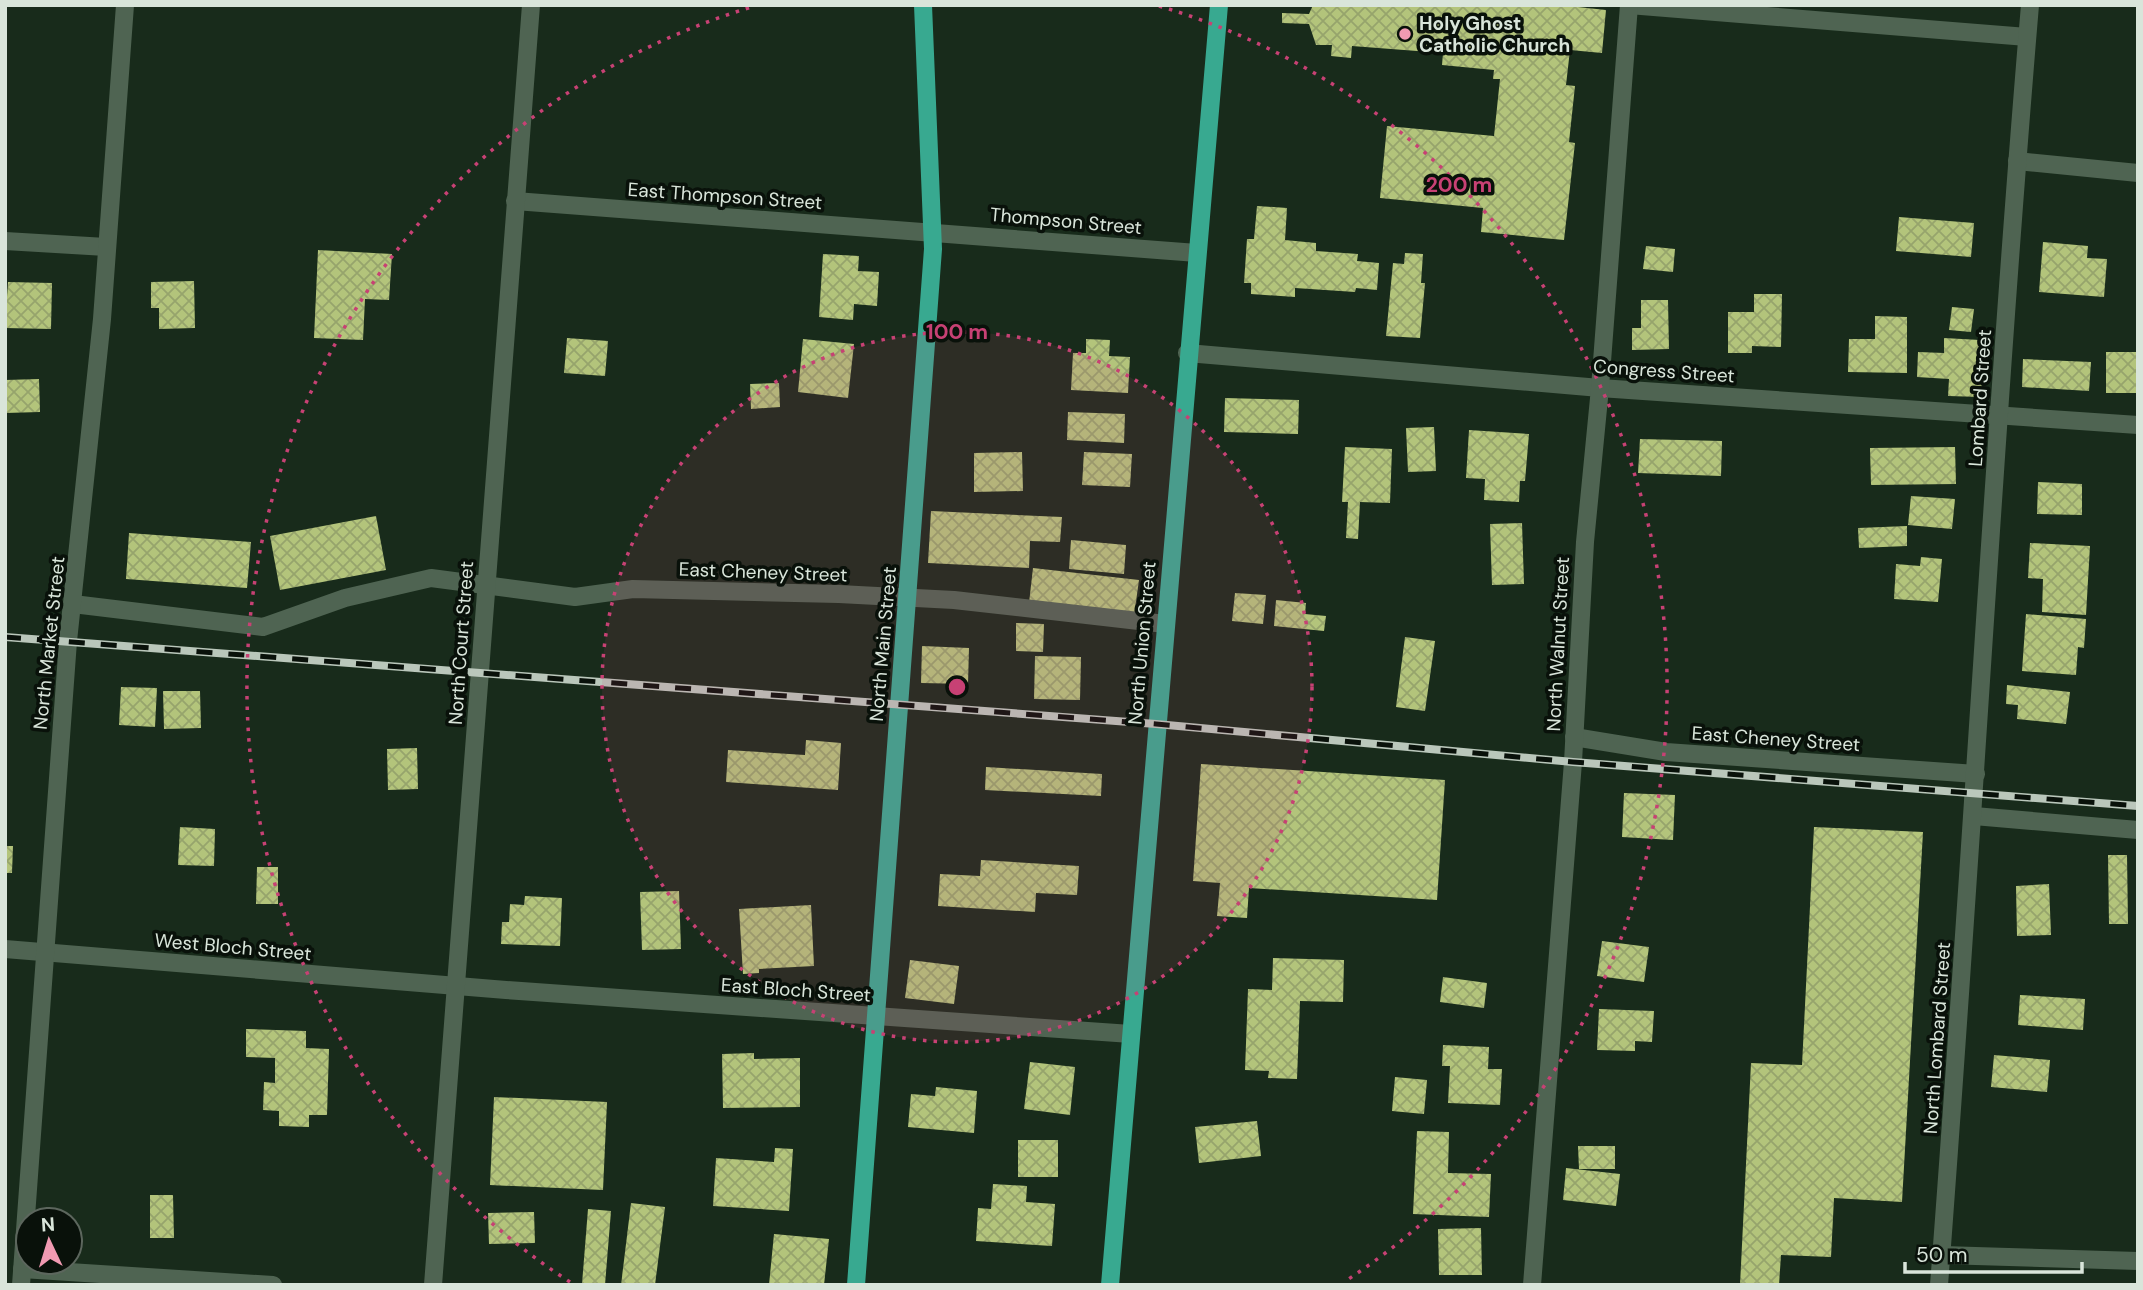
<svg xmlns="http://www.w3.org/2000/svg" width="2143" height="1290" viewBox="0 0 2143 1290" font-family="'DM Sans',sans-serif">
	<style>
		.building { fill: url(#building-cross-hatch) }
		.lines { fill: none; stroke-linecap: round; stroke-linejoin: round }
		.street { stroke: #4f6452; stroke-width: 18 }
		.primary { stroke: #38a990; stroke-width: 18 }
		.rail-casing { stroke: #bac7bb; stroke-width: 8 }
		.rail { stroke: #09110a; stroke-width: 5; stroke-dasharray: 16; stroke-linecap: butt }
		.ring { fill: none; stroke: #c74174; stroke-width: 3.5; stroke-dasharray: 3.5 7 }
		.poi-dot { fill: #f19ab2; stroke: #09110a; stroke-width: 2.5 }
		.labels { text-anchor: middle; dominant-baseline: central; stroke-width: 7; stroke-linejoin: round; paint-order: stroke }
		.poi-label { font-size: 19px; font-weight: bold; fill: #d9e5da; stroke: #09110a; text-anchor: start }
		.street-label { font-size: 19px; fill: #d9e5da; stroke: #09110a }
		.centre { fill: #c74174; stroke: #09110a; stroke-width: 3.5 }
		.ring-label { font-size: 21px; text-anchor: middle; font-weight: bold; fill: #c74174; stroke: #09110a; stroke-width: 7; stroke-linejoin: round; paint-order: stroke }
	</style>
	<defs>
		<pattern id="building-cross-hatch" width="8" height="8" patternUnits="userSpaceOnUse" patternTransform="scale(1.75)"><rect width="8" height="8" fill="#b3c47b"/><path d="M0 0l8 8M0 8l8-8" fill="none" stroke="#96a46c"/></pattern>
	</defs>
	<rect width="100%" height="100%" fill="#182b1b"/>
	<g class="building">
		<polygon points="1313,5 1559,5 1606,10 1602,53 1570,50 1566,85 1575,86 1569,142 1575,143 1564,240 1481,232 1483,208 1380,198 1387,126 1494,136 1500,79 1493,79 1494,70 1442,65 1443,53 1352,46 1351,58 1331,56 1332,45 1316,45 1309,24 1282,23 1282,13 1309,14"/>
		<polygon points="1257,206 1287,208 1285,240 1316,243 1316,251 1358,254 1357,261 1379,263 1377,290 1356,288 1355,292 1295,288 1295,297 1251,294 1251,283 1244,283 1247,239 1254,239"/>
		<polygon points="1899,217 1974,223 1971,257 1896,251"/>
		<polygon points="2043,242 2088,246 2087,258 2107,259 2104,297 2039,292"/>
		<polygon points="1646,246 1675,249 1673,272 1643,269"/>
		<polygon points="318,250 392,254 389,300 365,299 363,340 314,338"/>
		<polygon points="1405,253 1423,254 1421,283 1425,283 1420,338 1386,336 1393,263 1404,264"/>
		<polygon points="823,254 859,256 858,271 879,272 877,306 854,304 853,320 819,317"/>
		<polygon points="194,281 195,328 159,329 159,308 151,308 151,282"/>
		<polygon points="8,282 52,283 51,329 5,328"/>
		<polygon points="1754,294 1782,294 1781,347 1752,346 1752,353 1728,353 1728,312 1754,312"/>
		<polygon points="1641,300 1668,300 1669,349 1632,350 1632,328 1641,328"/>
		<polygon points="1952,307 1974,309 1971,332 1949,330"/>
		<polygon points="1875,316 1907,317 1907,373 1848,372 1849,339 1875,339"/>
		<polygon points="567,338 608,341 605,376 564,373"/>
		<polygon points="1944,338 1980,340 1978,380 1982,380 1981,397 1948,396 1949,379 1917,377 1918,352 1944,353"/>
		<polygon points="803,339 854,344 848,398 798,392"/>
		<polygon points="1086,339 1110,340 1109,356 1130,357 1128,393 1071,390 1073,353 1086,353"/>
		<rect x="2106" y="352" width="32" height="41"/>
		<polygon points="2023,359 2091,362 2089,391 2022,387"/>
		<polygon points="39,379 40,412 5,413 5,380"/>
		<polygon points="779,383 780,407 751,409 750,384"/>
		<polygon points="1225,398 1299,400 1298,434 1224,432"/>
		<polygon points="1068,412 1125,414 1124,443 1067,440"/>
		<polygon points="1434,427 1436,471 1408,472 1406,428"/>
		<polygon points="1469,430 1529,434 1525,481 1520,481 1519,502 1484,500 1485,479 1466,478"/>
		<polygon points="1640,439 1722,441 1721,476 1638,473"/>
		<polygon points="1345,447 1392,449 1390,503 1360,502 1358,539 1346,538 1348,502 1342,502"/>
		<polygon points="1955,447 1956,484 1871,485 1870,448"/>
		<polygon points="1022,452 1023,491 974,492 974,453"/>
		<polygon points="1084,452 1132,454 1130,487 1082,485"/>
		<polygon points="2038,482 2082,484 2082,515 2037,514"/>
		<polygon points="1911,496 1955,499 1952,529 1908,525"/>
		<polygon points="931,511 1062,517 1060,542 1030,541 1029,568 928,563"/>
		<polygon points="376,516 386,570 280,590 270,536"/>
		<polygon points="1522,523 1524,584 1492,585 1490,524"/>
		<polygon points="1907,526 1907,546 1859,548 1858,528"/>
		<polygon points="129,533 251,542 247,588 126,579"/>
		<polygon points="1071,540 1126,545 1124,574 1069,569"/>
		<polygon points="2030,543 2090,546 2086,615 2042,612 2043,579 2028,578"/>
		<polygon points="1921,557 1942,559 1938,602 1894,599 1896,564 1920,566"/>
		<polygon points="1033,568 1139,580 1134,616 1029,603"/>
		<polygon points="1235,593 1266,595 1263,624 1232,621"/>
		<polygon points="1276,600 1306,603 1305,614 1326,616 1324,631 1274,626"/>
		<polygon points="2026,614 2086,619 2084,648 2078,647 2076,675 2022,671"/>
		<polygon points="1016,623 1044,624 1043,652 1016,651"/>
		<polygon points="1405,637 1435,641 1425,711 1396,707"/>
		<polygon points="922,646 969,648 968,684 921,683"/>
		<polygon points="1035,656 1081,657 1080,700 1034,699"/>
		<polygon points="2007,685 2070,692 2066,724 2017,719 2018,705 2006,704"/>
		<polygon points="121,687 157,688 155,727 119,725"/>
		<polygon points="163,691 200,691 201,728 164,729"/>
		<polygon points="806,740 841,743 838,790 726,782 728,750 805,755"/>
		<polygon points="417,748 418,789 388,790 387,749"/>
		<polygon points="1201,764 1445,780 1437,900 1249,888 1247,918 1217,916 1220,883 1193,881"/>
		<polygon points="986,767 1102,774 1101,796 985,790"/>
		<polygon points="1624,793 1675,795 1673,840 1622,837"/>
		<polygon points="180,827 215,829 214,866 178,865"/>
		<polygon points="1814,827 1923,832 1902,1202 1834,1198 1831,1257 1781,1255 1779,1285 1740,1285 1751,1063 1802,1065"/>
		<polygon points="5,846 13,846 12,873 5,873"/>
		<polygon points="2108,855 2127,855 2128,924 2109,924"/>
		<polygon points="981,860 1079,866 1077,895 1036,893 1035,912 938,906 940,874 980,876"/>
		<polygon points="257,867 278,867 278,904 256,904"/>
		<polygon points="2049,884 2051,935 2017,936 2016,886"/>
		<polygon points="679,891 681,949 642,950 640,892"/>
		<polygon points="525,896 562,898 560,946 501,944 502,922 509,922 510,904 524,905"/>
		<polygon points="811,905 814,966 759,969 759,973 743,974 739,909"/>
		<polygon points="1602,941 1649,947 1644,982 1597,976"/>
		<polygon points="1273,958 1344,960 1343,1002 1300,1001 1297,1079 1268,1078 1269,1071 1245,1070 1248,989 1272,990"/>
		<polygon points="910,960 959,966 954,1004 905,998"/>
		<polygon points="1443,977 1487,983 1484,1008 1440,1002"/>
		<polygon points="2020,995 2085,999 2083,1030 2018,1025"/>
		<polygon points="1599,1009 1654,1011 1652,1042 1635,1041 1635,1051 1597,1050"/>
		<polygon points="246,1029 306,1031 306,1048 329,1049 327,1115 309,1115 309,1127 279,1126 279,1111 263,1110 264,1082 275,1083 275,1058 246,1057"/>
		<polygon points="1443,1045 1489,1047 1488,1069 1502,1069 1500,1105 1448,1103 1450,1066 1442,1066"/>
		<polygon points="754,1053 754,1059 800,1058 800,1107 723,1108 722,1054"/>
		<polygon points="1994,1055 2050,1060 2047,1092 1991,1087"/>
		<polygon points="1030,1062 1075,1067 1070,1115 1024,1109"/>
		<polygon points="1395,1077 1427,1080 1424,1114 1392,1111"/>
		<polygon points="936,1087 977,1091 974,1133 908,1127 911,1094 935,1096"/>
		<polygon points="494,1097 607,1102 603,1190 490,1185"/>
		<polygon points="1257,1121 1261,1156 1199,1163 1195,1127"/>
		<polygon points="1417,1131 1449,1132 1448,1173 1491,1174 1489,1217 1413,1214"/>
		<rect x="1018" y="1140" width="40" height="37"/>
		<polygon points="1578,1146 1615,1146 1615,1169 1579,1169"/>
		<polygon points="775,1148 793,1149 789,1211 713,1206 716,1158 774,1162"/>
		<polygon points="1566,1168 1620,1174 1616,1206 1563,1200"/>
		<polygon points="993,1184 1027,1186 1026,1202 1055,1204 1052,1246 976,1241 978,1208 991,1209"/>
		<polygon points="150,1195 173,1195 174,1238 150,1238"/>
		<polygon points="631,1203 665,1207 655,1285 621,1285"/>
		<polygon points="588,1209 611,1211 605,1285 582,1284"/>
		<polygon points="534,1212 535,1243 489,1244 488,1213"/>
		<polygon points="1481,1228 1482,1275 1439,1275 1438,1229"/>
		<polygon points="774,1234 829,1239 824,1285 769,1285"/>
	</g>
	<g class="lines">
		<g class="street">
			<polyline points="1629,5 2027,37"/>
			<polyline points="2017,161 2138,173"/>
			<polyline points="515,201 1197,253"/>
			<polyline points="5,241 106,247"/>
			<polyline points="1187,353 1600,388 2138,425"/>
			<polyline points="73,604 263,627 345,598 431,578 575,597 633,589 839,594 954,600 1165,624"/>
			<polyline points="1574,737 1666,752 1976,774"/>
			<polyline points="1974,816 2138,830"/>
			<polyline points="5,949 506,990 1131,1034"/>
			<polyline points="1942,1255 2138,1261"/>
			<polyline points="22,1269 273,1285"/>
			<polyline points="21,1285 68,641 102,319 125,5"/>
			<polyline points="433,1285 531,5"/>
			<polyline points="1532,1285 1573,762 1585,542 1600,388 1629,5"/>
			<path d="M1939,1285C1972,858 1994,431 2030,5"/>
		</g>
		<g class="primary">
			<polyline points="856,1285 933,249 923,5"/>
			<polyline points="1110,1285 1219,5"/>
		</g>
		<g class="rail-casing">
			<polyline id="rail" points="5,637 1156,724 1573,762 2138,806"/>
		</g>
		<use href="#rail" class="rail"/>
	</g>
	<circle cx="957" cy="687" r="355" fill="#c74174" fill-opacity=".12"/>
	<g class="ring">
		<circle cx="957" cy="687" r="355"/>
		<path d="M570 1282A710 710 0 0 1 755 6M1159 6A710 710 0 0 1 1344 1282"/>
	</g>
	<circle class="poi-dot" cx="1405" cy="34" r="7"/>
	<g class="labels">
		<g class="poi-label">
			<text x="1419" y="23">Holy Ghost<tspan x="1419" dy="22">Catholic Church</tspan></text>
		</g>
		<g class="street-label">
			<text transform="translate(725 196) rotate(4)">East Thompson Street</text>
			<text transform="translate(1066 221) rotate(5)">Thompson Street</text>
			<text transform="translate(1664 371) rotate(4)">Congress Street</text>
			<text transform="translate(1980 398) rotate(-86)">Lombard Street</text>
			<text transform="translate(763 572) rotate(2)">East Cheney Street</text>
			<text transform="translate(49 643) rotate(-84)">North Market Street</text>
			<text transform="translate(461 643) rotate(-86)">North Court Street</text>
			<text transform="translate(1142 643) rotate(-85)">North Union Street</text>
			<text transform="translate(883 644) rotate(-85)">North Main Street</text>
			<text transform="translate(1558 644) rotate(-87)">North Walnut Street</text>
			<text transform="translate(1776 739) rotate(4)">East Cheney Street</text>
			<text transform="translate(233 947) rotate(5)">West Bloch Street</text>
			<text transform="translate(796 990) rotate(4)">East Bloch Street</text>
			<text transform="translate(1937 1038) rotate(-86)">North Lombard Street</text>
		</g>
	</g>
	<circle cx="957" cy="687" r="10" class="centre"/>
	<g class="ring-label">
		<text x="1459" y="192">200 m</text>
		<text x="957" y="339">100 m</text>
	</g>
	<rect width="2143" height="1290" fill="none" stroke="#d9e5da" stroke-width="14"/>
	<g transform="translate(49 1241) rotate(356)"><circle r="33" fill="#09110a" stroke="#5c665d" stroke-width="2"/>
	<path d="M0-5L12 26L0 18L-12 26Z" fill="#f19ab2"/>
	<text y="-10" font-size="19" font-weight="bold" text-anchor="middle" fill="#d9e5da">N</text>
	</g>
	<path d="M1905 1262v10h177v-10" fill="none" stroke="#d9e5da" stroke-width="3.5"/>
	<text x="1916" y="1262" font-size="21" fill="#d9e5da" stroke="#09110a" stroke-width="5" paint-order="stroke">50 m</text>
</svg>
